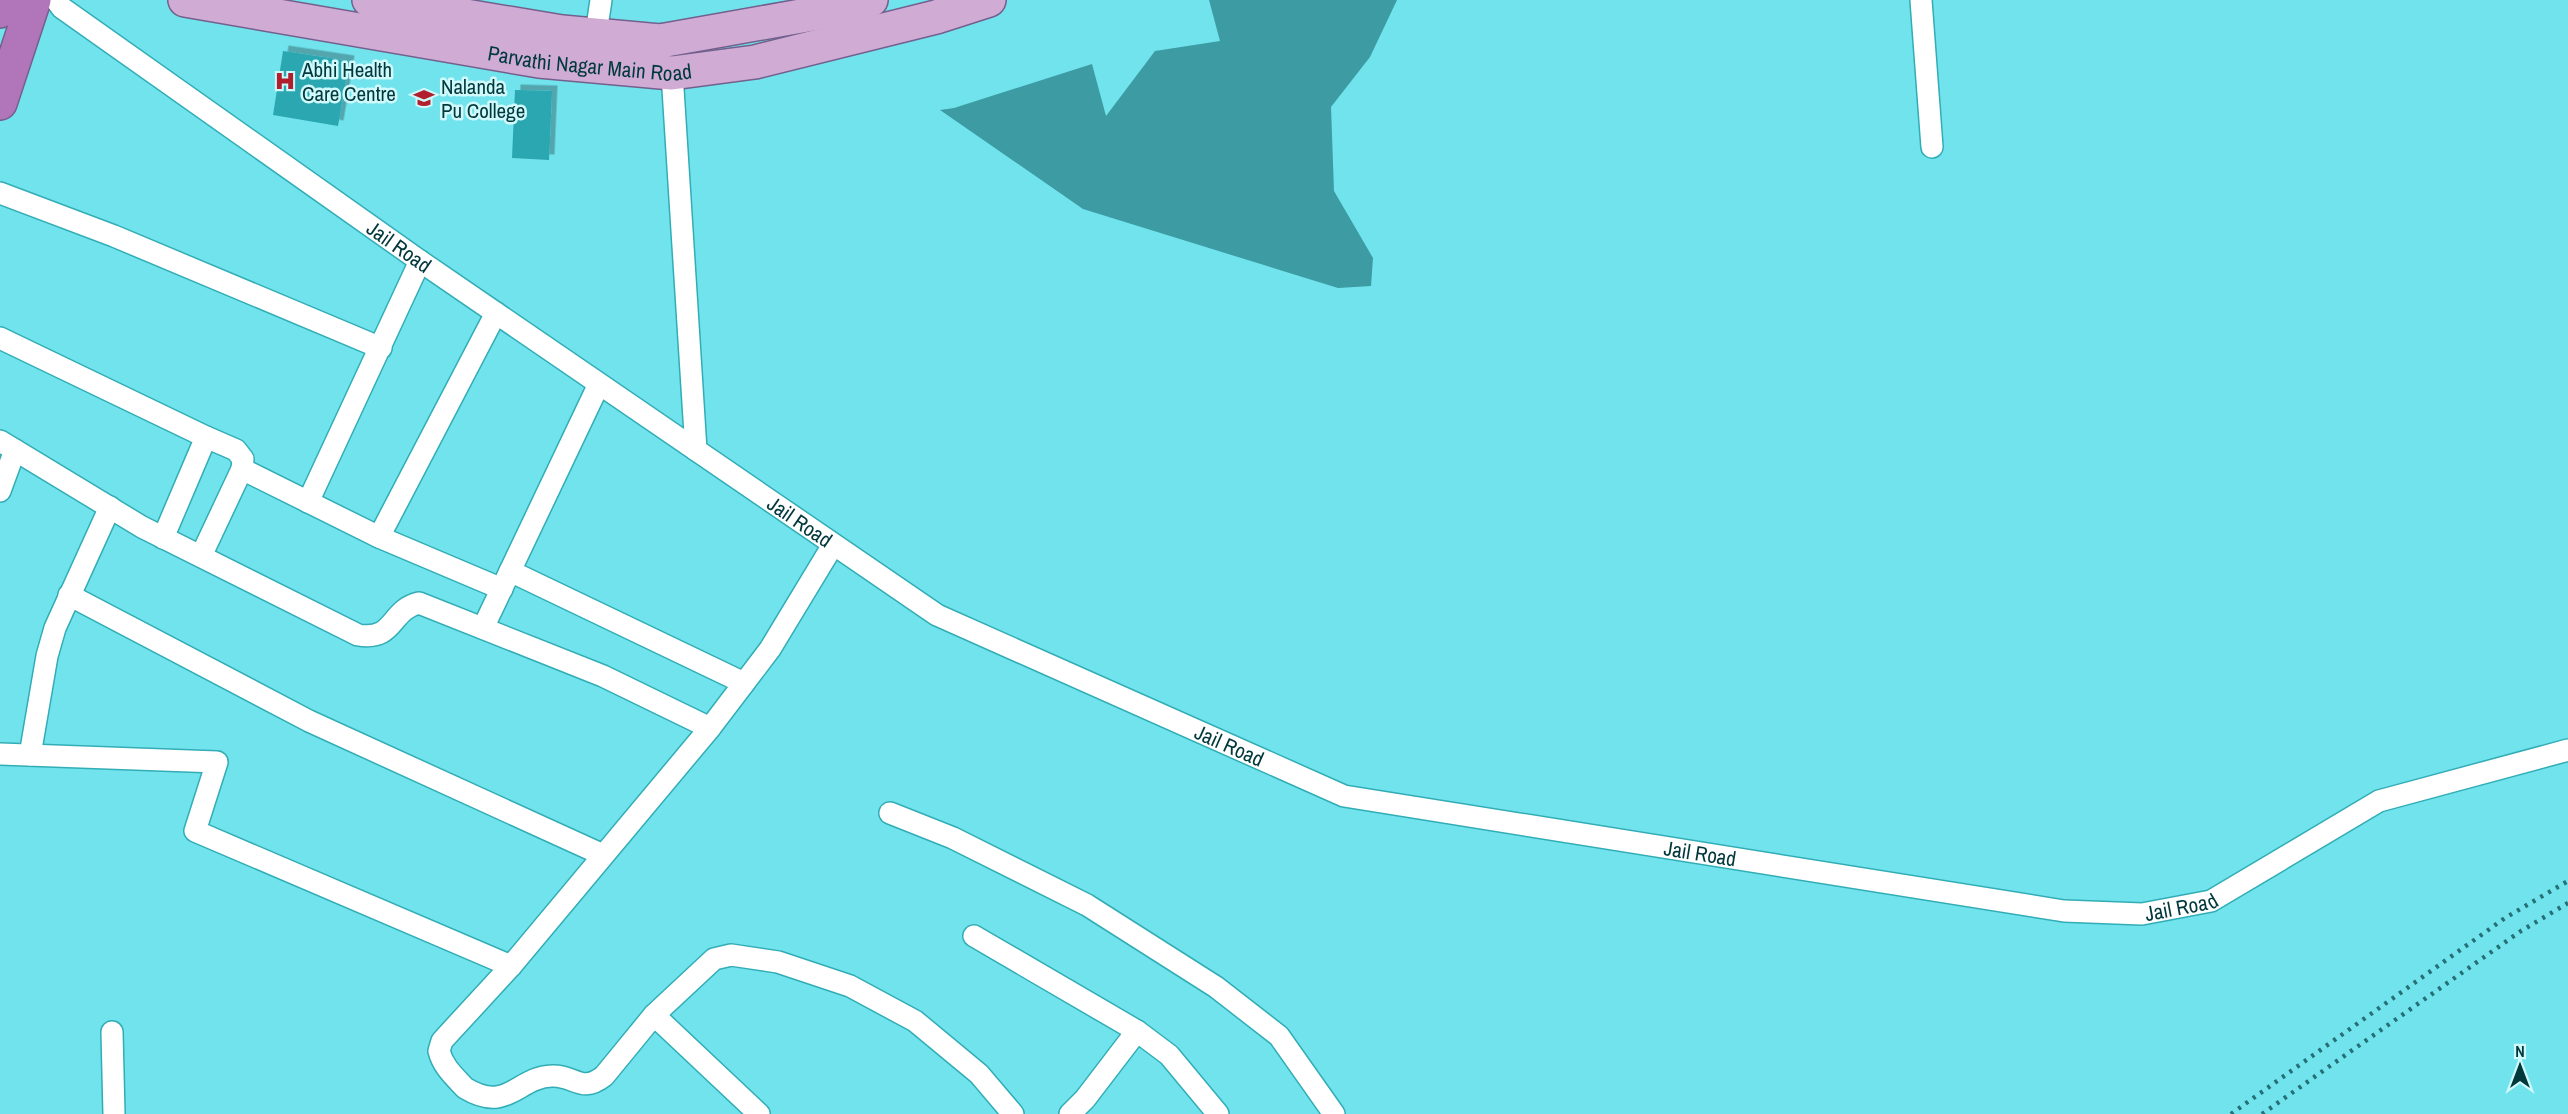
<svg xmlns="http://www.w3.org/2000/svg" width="2568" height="1114" viewBox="0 0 2568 1114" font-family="'Archivo Narrow',sans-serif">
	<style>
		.forest { fill: #3c9ba3 }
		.building { fill: #29a7b0; filter: url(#shadow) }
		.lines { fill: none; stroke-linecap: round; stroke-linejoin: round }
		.street-casing { stroke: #32adb6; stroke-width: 24 }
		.primary-casing { stroke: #73608d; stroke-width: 36 }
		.highway-casing { stroke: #73608d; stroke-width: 36 }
		.street { stroke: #fff; stroke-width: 21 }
		.primary { stroke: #d0acd5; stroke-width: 33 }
		.highway { stroke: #b175b9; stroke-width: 33 }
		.rail { stroke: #256f75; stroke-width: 4.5; stroke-dasharray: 3 6; stroke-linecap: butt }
		.labels { text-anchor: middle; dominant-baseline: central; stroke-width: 5; stroke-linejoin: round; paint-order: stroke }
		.street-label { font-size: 21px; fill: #01383c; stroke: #d0f9fc }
		.poi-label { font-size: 21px; fill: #01383c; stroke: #d0f9fc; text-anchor: start }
	</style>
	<defs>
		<filter id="shadow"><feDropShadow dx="5.5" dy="-5.5" stdDeviation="0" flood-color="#0004"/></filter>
	</defs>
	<rect width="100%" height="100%" fill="#71e3ed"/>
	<polygon class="forest" points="1209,0 1397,0 1370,57 1331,107 1334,191 1373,258 1371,286 1338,288 1083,209 940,110 954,108 1092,64 1106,116 1155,51 1220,41"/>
	<g class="building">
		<polygon points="283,51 349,61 338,126 273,115"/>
		<polygon points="515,90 552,91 549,160 512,158"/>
	</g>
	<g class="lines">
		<g class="street-casing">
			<g id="street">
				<path id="s1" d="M56,0L62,8L420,261L937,615L1344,796L2064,911L2142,914L2211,901L2379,801L2568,750"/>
				<polyline points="1921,0 1932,147"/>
				<polyline points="594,47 601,0"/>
				<polyline points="672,73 696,450"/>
				<polyline points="0,193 114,236 381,348"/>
				<polyline points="496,313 379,537 502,589"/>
				<polyline points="0,338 206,437 163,538"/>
				<path d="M0,441L142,527L358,635C396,641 389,610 419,603L603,676L710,728L770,649L833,545"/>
				<polyline points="242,469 379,537"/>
				<polyline points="0,491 15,450"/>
				<polyline points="308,502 420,261"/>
				<polyline points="201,556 242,469 243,459 236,450 206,437"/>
				<polyline points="510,571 744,683"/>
				<polyline points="69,595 309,721 603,855"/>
				<polyline points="483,628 599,384"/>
				<path d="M710,728L511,966L442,1041L439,1051C443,1067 455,1077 465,1088C508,1114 517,1077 552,1076C575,1075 581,1094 604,1076L654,1015L714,959L731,955L778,962L850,986L915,1021L979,1074L1013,1114"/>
				<polyline points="0,754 217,762 195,831 511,966"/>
				<polyline points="30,755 47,656 55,628 110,507"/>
				<polyline points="890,813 953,838 1087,905 1216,987 1279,1036 1334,1114"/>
				<polyline points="974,936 1137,1031 1169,1055 1218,1114"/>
				<polyline points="654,1015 759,1114"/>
				<polyline points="112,1032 114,1114"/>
				<polyline points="1070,1114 1085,1099 1137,1031"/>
			</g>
		</g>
		<g class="primary-casing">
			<g id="primary">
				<path id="s2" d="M185,0L539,61L672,73L755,62L936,17L989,0"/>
				<polyline points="369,0 562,32 660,41 846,8 871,0"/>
			</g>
		</g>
		<g class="highway-casing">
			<g id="highway">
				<polyline points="0,11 3,0"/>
				<polyline points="0,103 34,0"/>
			</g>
		</g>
		<use href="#street" class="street"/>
		<use href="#primary" class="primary"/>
		<use href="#highway" class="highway"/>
		<g class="rail">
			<polyline points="2231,1114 2505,918 2568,881"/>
			<polyline points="2262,1114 2521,931 2568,903"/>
		</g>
	</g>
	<defs>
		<g id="hospital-bare" transform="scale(1.62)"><path d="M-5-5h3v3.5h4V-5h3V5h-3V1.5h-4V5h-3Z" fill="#b11e2d" stroke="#d0f9fc" stroke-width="2.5" paint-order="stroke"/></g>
		<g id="university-bare" transform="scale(1.62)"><path d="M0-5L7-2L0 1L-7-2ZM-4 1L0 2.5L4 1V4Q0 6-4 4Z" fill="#b11e2d" stroke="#d0f9fc" stroke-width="2.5" paint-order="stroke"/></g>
	</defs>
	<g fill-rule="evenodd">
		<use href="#hospital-bare" x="285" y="81"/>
		<use href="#university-bare" x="424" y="98"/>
	</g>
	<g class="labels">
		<g class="street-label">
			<text stroke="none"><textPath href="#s2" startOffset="410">Parvathi Nagar Main Road</textPath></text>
			<text stroke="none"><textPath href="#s1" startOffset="423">Jail Road</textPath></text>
			<text stroke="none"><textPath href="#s1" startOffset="909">Jail Road</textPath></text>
			<text stroke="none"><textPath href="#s1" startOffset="1395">Jail Road</textPath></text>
			<text stroke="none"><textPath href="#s1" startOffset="1881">Jail Road</textPath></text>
			<text stroke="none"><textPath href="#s1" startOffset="2367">Jail Road</textPath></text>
		</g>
		<g class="poi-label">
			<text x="302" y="69">Abhi Health<tspan x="302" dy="24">Care Centre</tspan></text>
			<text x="441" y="86">Nalanda<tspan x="441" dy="24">Pu College</tspan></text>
		</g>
	</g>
	<g transform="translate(2520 1066)" stroke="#d0f9fc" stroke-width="4.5" paint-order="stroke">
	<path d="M0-4.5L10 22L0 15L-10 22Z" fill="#01383c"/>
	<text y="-9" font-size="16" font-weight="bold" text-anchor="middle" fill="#01383c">N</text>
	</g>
</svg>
